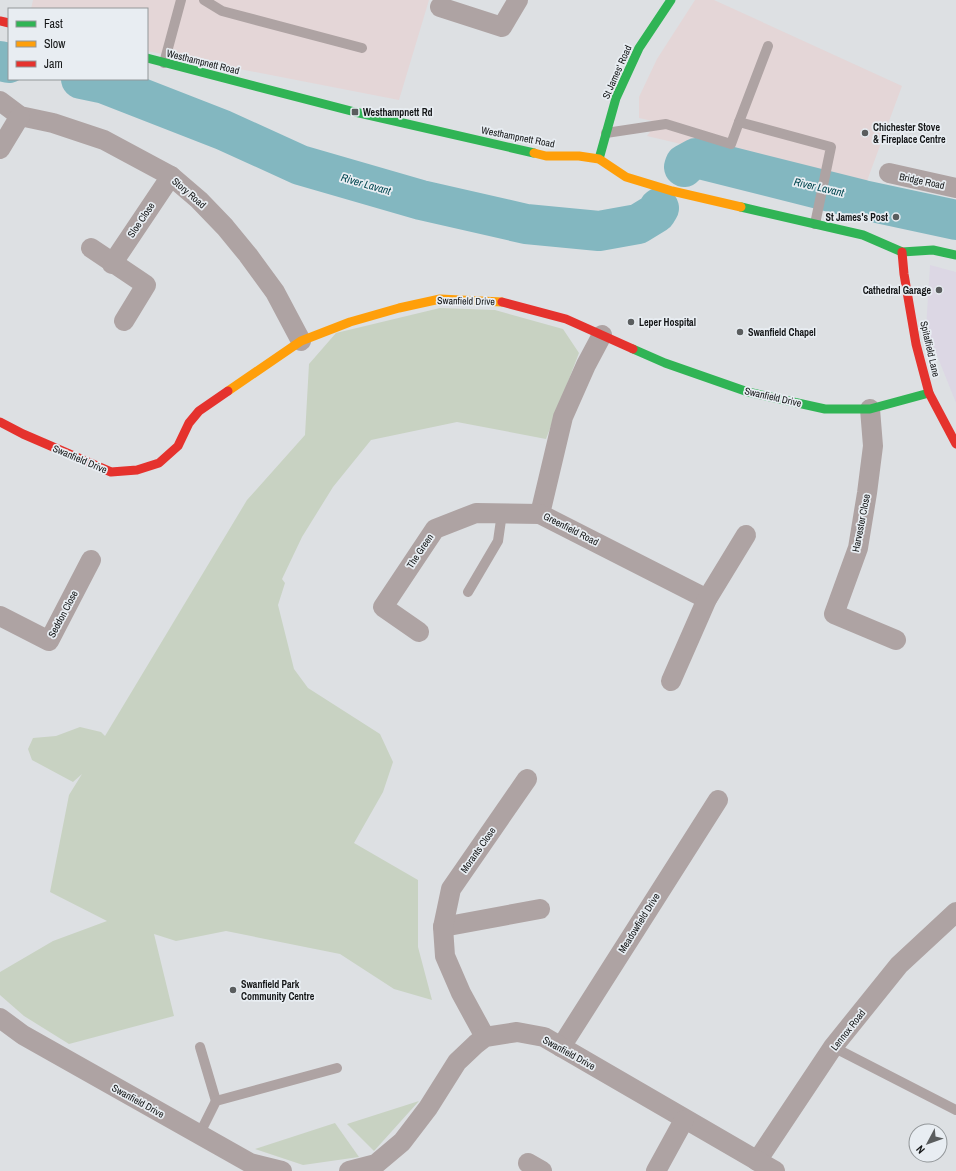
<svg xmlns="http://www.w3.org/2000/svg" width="956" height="1171" viewBox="0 0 956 1171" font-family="'Archivo Narrow',sans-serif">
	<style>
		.commercial { fill: #dcd7e4 }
		.industrial { fill: #e4d6d7 }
		.green { fill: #c8d2c2 }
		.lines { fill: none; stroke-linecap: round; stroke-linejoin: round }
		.river { stroke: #83b7c0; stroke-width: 40 }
		.lane { stroke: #aea3a3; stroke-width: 10 }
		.street { stroke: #aea3a3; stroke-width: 20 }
		.fast { stroke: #30b455; stroke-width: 9 }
		.slow { stroke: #ff9f0a; stroke-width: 9 }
		.jam { stroke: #e5322d; stroke-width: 9 }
		.poi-dot { fill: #5a5d5e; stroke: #e8edf2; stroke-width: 1.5 }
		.labels { text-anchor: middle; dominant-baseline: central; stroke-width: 3.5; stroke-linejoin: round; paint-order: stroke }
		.street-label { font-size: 10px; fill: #141617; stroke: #e8edf2 }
		.poi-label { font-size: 10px; font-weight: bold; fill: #141617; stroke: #e8edf2; text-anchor: start }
		.water-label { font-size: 11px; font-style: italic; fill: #00464f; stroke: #e8edf2 }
	</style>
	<rect width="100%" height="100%" fill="#dde0e3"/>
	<polygon class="commercial" points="930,265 956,272 956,403 926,328"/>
	<g class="industrial">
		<polygon points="33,0 429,0 399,100 147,51 147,9 31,9"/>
		<polygon points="695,0 714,0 902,86 864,189 817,176 647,136 657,122 639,118 639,97 657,59"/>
	</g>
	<g class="green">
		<polygon points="440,308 495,310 563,329 579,353 546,439 457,422 371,440 333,487 302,537 282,579 285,583 278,605 294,669 308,688 380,734 393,762 383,792 354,843 418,880 418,947 432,1000 394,989 340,954 226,931 176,941 154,934 174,1016 69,1044 24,1016 0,995 0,972 53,941 107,921 50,892 69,795 82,774 73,782 32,760 28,749 33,738 56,736 80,727 101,732 105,736 247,500 305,435 309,364 336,333"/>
		<polygon points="419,1101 374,1151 347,1124"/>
		<polygon points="335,1123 359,1157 303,1165 255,1149"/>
	</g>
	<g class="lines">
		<g class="river">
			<polyline points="0,61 9,63"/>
			<polyline points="81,79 105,84 223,130 300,165 421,200 526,224 599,231 638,224 656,213 659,208"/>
			<polyline points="684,167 685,164 696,158 863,200 956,220"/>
		</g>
		<g class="lane">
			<polyline points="204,0 222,11 362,48"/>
			<polyline points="164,63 181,0"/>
			<polyline points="739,122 768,46"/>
			<polyline points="606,133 666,124 731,144 739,122 831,147 815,224"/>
			<polyline points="468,592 498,541 502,513"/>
			<polyline points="200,1047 216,1101"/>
			<polyline points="833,1047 956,1110"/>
			<polyline points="199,1135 216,1101 337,1068"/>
		</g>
		<g class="street">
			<polyline points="440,7 502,27 518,0"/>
			<polyline points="0,101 20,116 53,123 104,140 171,176 199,200 225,227 248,255 275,292 301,341"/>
			<polyline points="0,149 20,116"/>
			<polyline points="889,173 956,188"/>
			<polyline points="91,248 146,285 124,321"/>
			<polyline points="112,264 171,176"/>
			<polyline points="602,335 586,365 563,417 540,514 707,599"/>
			<polyline points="870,409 873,446 867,493 858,548 834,614 896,640"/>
			<polyline points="0,616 49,641 91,560"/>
			<polyline points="419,632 383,607 435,529 476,513 540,514"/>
			<polyline points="671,681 707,599 746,535"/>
			<polyline points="443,927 540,909"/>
			<polyline points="0,1018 23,1035 250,1163 282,1171"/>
			<polyline points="485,1037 461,993 445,956 443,927 451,889 527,779"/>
			<polyline points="561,1047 718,800"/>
			<polyline points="757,1161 833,1047 899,965 956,912"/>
			<polyline points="528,1163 542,1171"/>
			<polyline points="349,1171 376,1164 402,1142 428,1108 457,1062 476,1044 485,1037 517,1032 544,1037 775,1171"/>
			<polyline points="656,1171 684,1120"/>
		</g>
		<g class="fast">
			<polyline points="147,58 355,112 534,153"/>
			<polyline points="599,159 616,98 639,48 671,0"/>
			<polyline points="741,207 863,235 902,252 933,250 956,255"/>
			<polyline points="633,349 665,363 748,392 825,409 870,409 929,393"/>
		</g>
		<g class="slow">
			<polyline points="534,153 546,156 579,156 599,159 626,177 672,191 741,207"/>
			<polyline points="228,391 301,341 350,322 399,308 440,299 502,302"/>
		</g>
		<g class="jam">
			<polyline points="0,21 9,23"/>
			<polyline points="902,252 904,274 916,344 929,393 956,444"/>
			<polyline points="502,302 566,319 633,349"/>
			<polyline points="0,422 23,434 111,472 137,470 159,463 178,446 189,423 199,411 228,391"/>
		</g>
	</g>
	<g class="poi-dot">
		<rect x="351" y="108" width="8" height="8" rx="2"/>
		<circle cx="865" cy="133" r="4"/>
		<circle cx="896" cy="217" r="4"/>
		<circle cx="939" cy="290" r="4"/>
		<circle cx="631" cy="322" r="4"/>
		<circle cx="740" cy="332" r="4"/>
		<circle cx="233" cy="990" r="4"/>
	</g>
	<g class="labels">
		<g class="street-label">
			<text transform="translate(203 62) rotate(14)">Westhampnett Road</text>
			<text transform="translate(617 72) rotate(-66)">St James' Road</text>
			<text transform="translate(518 137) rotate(11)">Westhampnett Road</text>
			<text transform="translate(922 181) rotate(12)">Bridge Road</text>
			<text transform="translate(189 193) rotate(41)">Story Road</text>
			<text transform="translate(141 220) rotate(-56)">Sloe Close</text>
			<text transform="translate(466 301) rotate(1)">Swanfield Drive</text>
			<text transform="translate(930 349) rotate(77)">Spitalfield Lane</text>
			<text transform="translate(773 397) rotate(13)">Swanfield Drive</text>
			<text transform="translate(80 459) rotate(23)">Swanfield Drive</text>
			<text transform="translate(861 523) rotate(-79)">Harvester Close</text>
			<text transform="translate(571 529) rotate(27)">Greenfield Road</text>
			<text transform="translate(420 551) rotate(-56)">The Green</text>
			<text transform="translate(63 614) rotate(-62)">Seddon Close</text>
			<text transform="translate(478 850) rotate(-55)">Morants Close</text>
			<text transform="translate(639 923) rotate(-58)">Meadowfield Drive</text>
			<text transform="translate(848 1030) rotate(-52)">Lennox Road</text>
			<text transform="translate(569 1053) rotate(29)">Swanfield Drive</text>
			<text transform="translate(138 1101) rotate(29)">Swanfield Drive</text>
		</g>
		<g class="poi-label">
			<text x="363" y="112">Westhampnett Rd</text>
			<text x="873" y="127">Chichester Stove<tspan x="873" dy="12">&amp; Fireplace Centre</tspan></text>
			<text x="888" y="217" text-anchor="end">St James's Post</text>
			<text x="931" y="290" text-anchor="end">Cathedral Garage</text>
			<text x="639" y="322">Leper Hospital</text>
			<text x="748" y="332">Swanfield Chapel</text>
			<text x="241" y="984">Swanfield Park<tspan x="241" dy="12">Community Centre</tspan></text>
		</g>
		<g class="water-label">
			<text transform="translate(366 184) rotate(16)">River Lavant</text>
			<text transform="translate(819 187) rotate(13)">River Lavant</text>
		</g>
	</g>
	<rect x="8" y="8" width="140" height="72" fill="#e8edf2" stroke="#93979a"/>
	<rect x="16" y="21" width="20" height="6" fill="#30b455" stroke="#93979a"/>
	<text x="44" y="28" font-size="12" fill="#141617">Fast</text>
	<rect x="16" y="41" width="20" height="6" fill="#ff9f0a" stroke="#93979a"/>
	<text x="44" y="48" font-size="12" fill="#141617">Slow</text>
	<rect x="16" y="61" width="20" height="6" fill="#e5322d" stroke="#93979a"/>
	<text x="44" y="68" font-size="12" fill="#141617">Jam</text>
	<g transform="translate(928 1143) rotate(229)"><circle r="19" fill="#e8edf2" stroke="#93979a"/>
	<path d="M0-3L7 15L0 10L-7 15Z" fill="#5a5d5e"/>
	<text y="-6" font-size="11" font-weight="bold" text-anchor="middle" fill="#141617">N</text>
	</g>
</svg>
